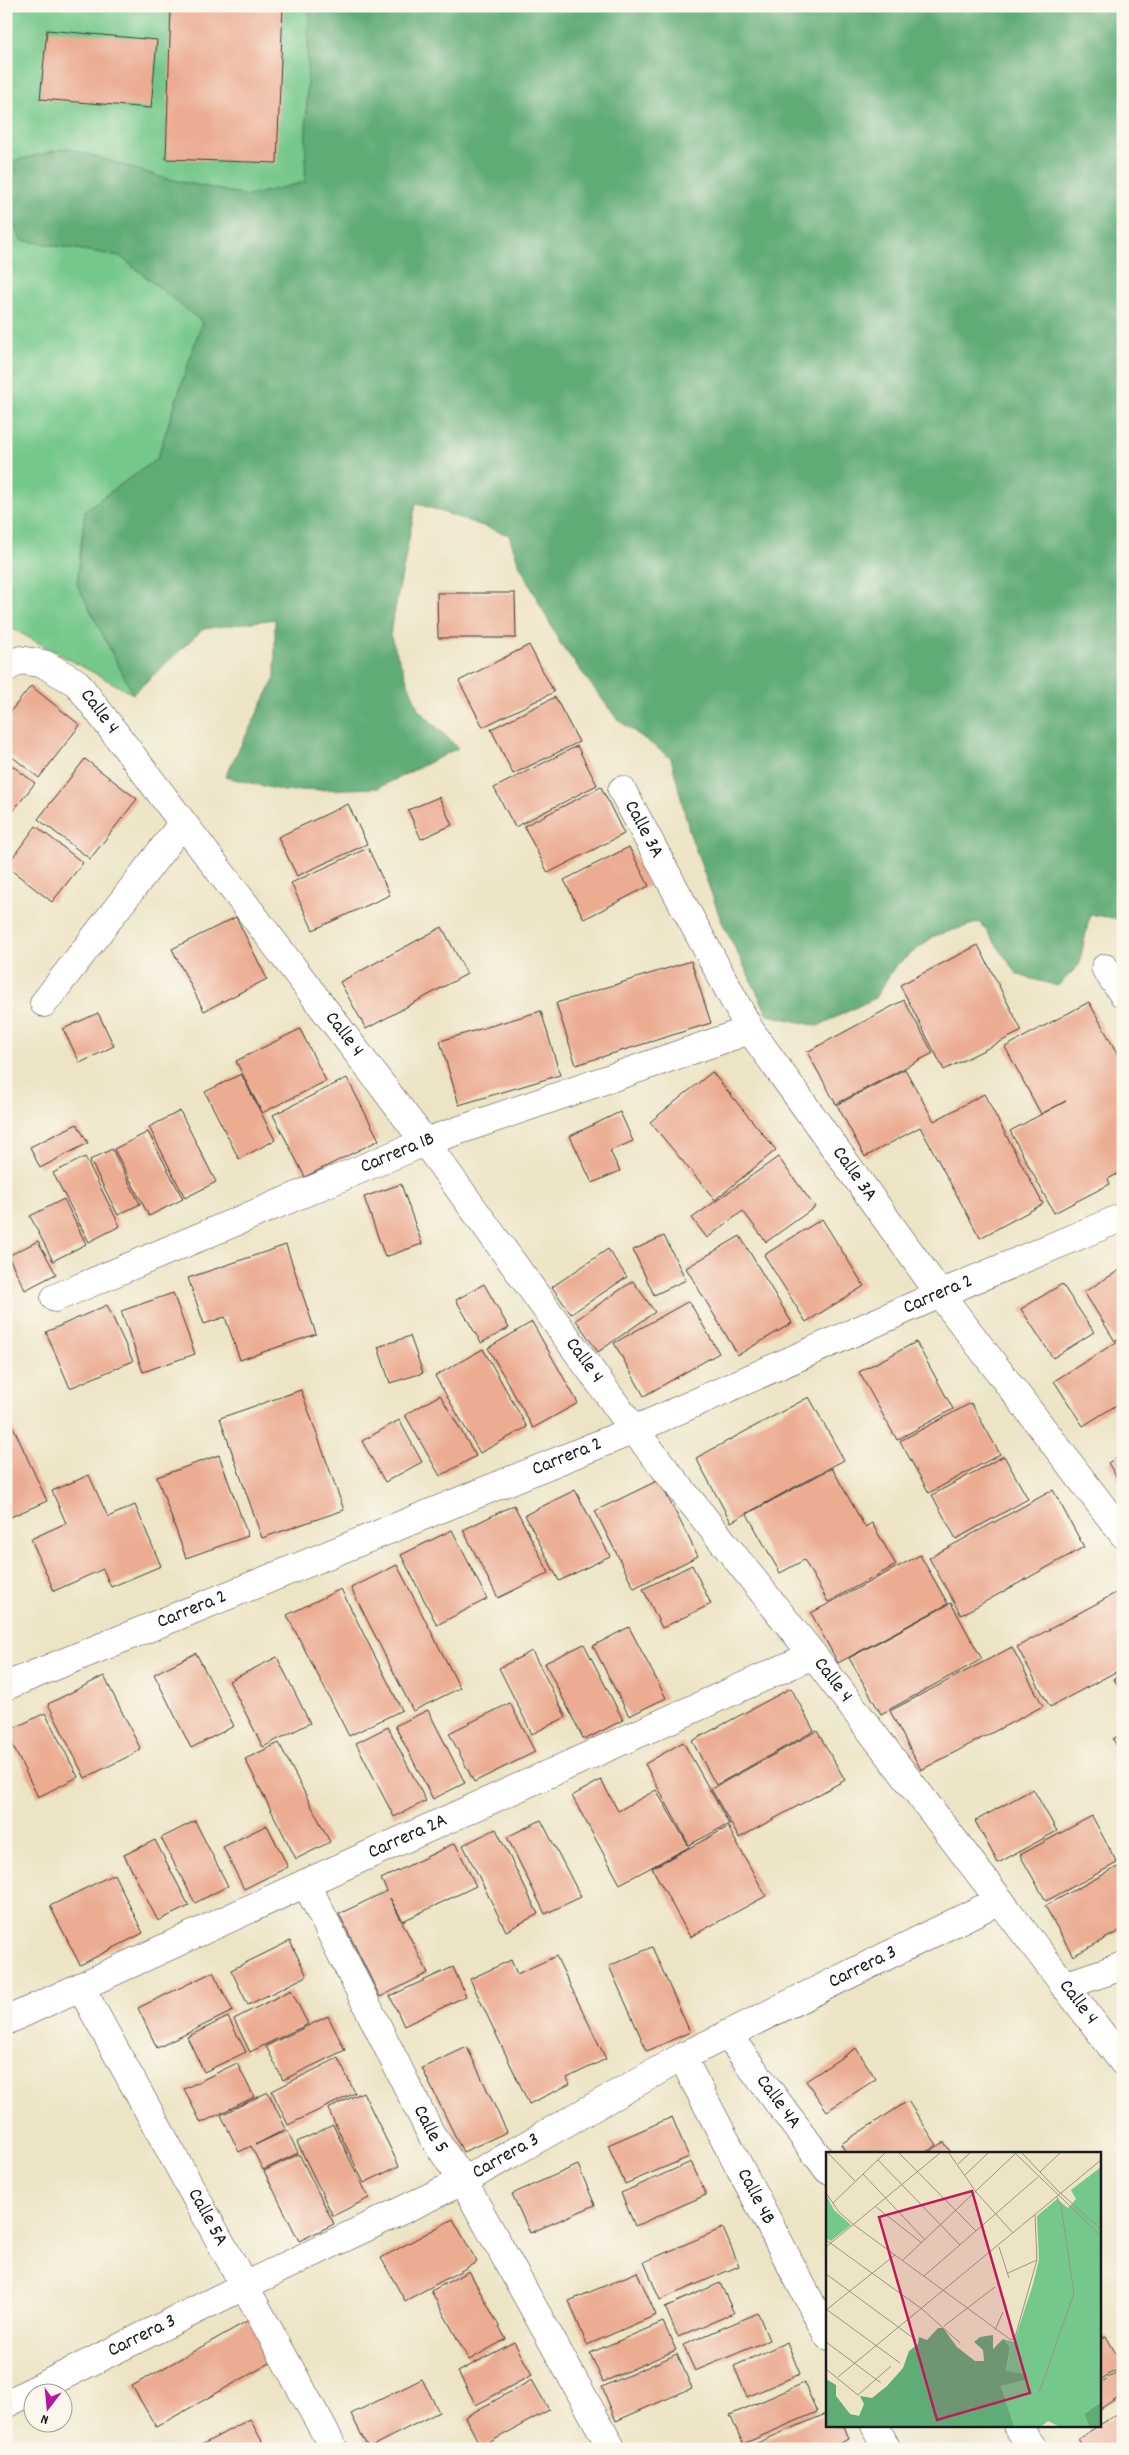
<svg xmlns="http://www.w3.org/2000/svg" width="1129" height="2455" viewBox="0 0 1129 2455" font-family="Dekko,sans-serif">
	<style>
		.green { fill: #75c88b; stroke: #487254 }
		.forest { fill: #60ac77; stroke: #3e644a }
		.building { fill: #ebac92 }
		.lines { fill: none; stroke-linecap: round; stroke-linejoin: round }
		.street-casing { stroke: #3b3a35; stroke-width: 29 }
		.street { stroke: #fff; stroke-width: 28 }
		.labels { text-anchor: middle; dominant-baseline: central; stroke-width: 4.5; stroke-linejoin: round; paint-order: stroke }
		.street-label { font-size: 20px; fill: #1c1c1c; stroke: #fbf7ec }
		.inset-road { fill: none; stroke: #999481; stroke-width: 1 }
		.view { fill: #c2185b; fill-opacity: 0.15; stroke: #c2185b; stroke-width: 2.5 }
		.inset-edge { fill: none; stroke: #1c1c1c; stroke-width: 2.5 }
	</style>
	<rect width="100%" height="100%" fill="#fbf7ec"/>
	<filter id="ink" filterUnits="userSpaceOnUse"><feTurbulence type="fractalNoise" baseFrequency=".02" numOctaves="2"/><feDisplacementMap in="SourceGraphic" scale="10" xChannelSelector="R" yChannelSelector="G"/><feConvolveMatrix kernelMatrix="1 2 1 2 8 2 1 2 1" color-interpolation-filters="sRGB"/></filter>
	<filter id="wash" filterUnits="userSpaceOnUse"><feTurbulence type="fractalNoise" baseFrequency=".0096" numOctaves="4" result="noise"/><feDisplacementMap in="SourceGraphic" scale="20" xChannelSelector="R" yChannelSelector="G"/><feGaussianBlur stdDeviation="1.12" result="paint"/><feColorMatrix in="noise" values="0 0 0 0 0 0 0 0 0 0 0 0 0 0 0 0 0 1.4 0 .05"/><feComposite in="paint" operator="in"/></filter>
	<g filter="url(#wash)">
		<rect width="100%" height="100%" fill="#ede4c5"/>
		<g class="green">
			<polygon points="6,6 309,6 305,182 248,196 164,178 67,148 6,163"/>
			<polygon points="6,204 21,240 120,256 202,322 157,459 85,510 77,584 133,694 11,628 6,634"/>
		</g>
		<polygon class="forest" points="309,6 1123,6 1123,920 1090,914 1079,965 1058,986 1018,975 980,922 934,936 895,966 875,998 818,1026 768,1015 721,920 690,834 671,758 617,719 560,643 518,562 509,535 416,503 390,635 418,709 458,748 378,788 284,791 225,777 275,678 275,619 203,629 133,694 77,584 85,510 157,459 202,322 120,256 21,240 6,204 6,163 67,148 164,178 248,196 305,182"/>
		<g id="blocks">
			<g class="building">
				<polygon points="171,6 283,6 277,163 166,159"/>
				<polygon points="47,30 157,40 151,108 40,99"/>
				<polygon points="437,593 515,593 516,638 438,638"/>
				<polygon points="529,645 554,692 483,727 459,681"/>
				<polygon points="31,686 80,725 39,778 6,752 6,717"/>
				<polygon points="555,697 579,742 513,774 491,729"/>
				<polygon points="577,746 597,785 515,827 494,788"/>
				<polygon points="85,759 137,799 90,859 38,819"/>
				<polygon points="6,761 35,783 6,820"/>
				<polygon points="601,787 624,834 548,873 524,826"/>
				<polygon points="439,797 452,825 421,839 408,810"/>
				<polygon points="348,804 367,844 297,876 278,837"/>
				<polygon points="36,826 83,863 52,902 6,866"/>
				<polygon points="629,847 649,886 584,919 564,880"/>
				<polygon points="368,848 390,895 313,930 291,883"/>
				<polygon points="236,917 267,979 204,1011 172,949"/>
				<polygon points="442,927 467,974 366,1029 340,982"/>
				<polygon points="978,945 1022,1031 944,1070 900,985"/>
				<polygon points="691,961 711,1023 576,1065 556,1003"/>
				<polygon points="904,1000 933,1053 836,1104 807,1052"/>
				<polygon points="1089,1002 1123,1064 1123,1171 1108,1179 1110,1184 1054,1213 1010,1131 1066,1101 1041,1114 1005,1047"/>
				<polygon points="541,1011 560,1075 459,1105 440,1041"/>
				<polygon points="98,1013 114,1046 80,1063 63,1029"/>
				<polygon points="300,1029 326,1081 262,1113 236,1061"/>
				<polygon points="905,1069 934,1121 984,1094 1043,1204 980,1238 920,1127 865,1157 837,1105"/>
				<polygon points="712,1072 776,1150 715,1200 650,1122"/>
				<polygon points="241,1074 275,1140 239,1159 205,1092"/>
				<polygon points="347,1078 379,1140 305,1177 273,1115"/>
				<polygon points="180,1111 216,1182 185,1198 149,1127"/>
				<polygon points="620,1112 633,1141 610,1151 620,1171 592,1183 570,1136"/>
				<polygon points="77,1124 88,1143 40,1168 30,1147"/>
				<polygon points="148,1132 183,1199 149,1216 114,1149"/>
				<polygon points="112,1149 140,1204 118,1215 90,1160"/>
				<polygon points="85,1157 120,1226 89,1242 53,1173"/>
				<polygon points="778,1157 815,1207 766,1242 743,1211 707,1238 692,1218"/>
				<polygon points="401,1184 422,1244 385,1257 364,1197"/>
				<polygon points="64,1199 86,1244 53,1261 30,1216"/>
				<polygon points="822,1219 864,1286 806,1322 764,1255"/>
				<polygon points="664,1236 686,1280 654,1295 633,1250"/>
				<polygon points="740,1236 792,1323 738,1355 686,1268"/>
				<polygon points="38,1241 56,1274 25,1290 8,1256"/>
				<polygon points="286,1245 316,1334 240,1360 225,1317 204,1324 188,1278"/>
				<polygon points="608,1249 627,1277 571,1314 552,1287"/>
				<polygon points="1123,1268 1123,1336 1115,1341 1084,1292"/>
				<polygon points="633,1281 655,1312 598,1352 576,1320"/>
				<polygon points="484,1284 509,1328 481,1343 456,1300"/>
				<polygon points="1062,1284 1094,1332 1053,1358 1021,1309"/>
				<polygon points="173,1293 195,1354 143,1372 121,1311"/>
				<polygon points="689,1301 719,1353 644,1396 614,1343"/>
				<polygon points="107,1305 133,1361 70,1388 46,1332"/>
				<polygon points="532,1322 578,1403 533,1428 488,1348"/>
				<polygon points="410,1336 423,1373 390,1383 378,1347"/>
				<polygon points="1123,1338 1123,1401 1083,1426 1054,1381"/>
				<polygon points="916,1342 953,1409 897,1440 859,1372"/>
				<polygon points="483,1349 527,1427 480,1453 435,1376"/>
				<polygon points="301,1390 344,1510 262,1538 220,1418"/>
				<polygon points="440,1395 476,1456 440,1476 405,1415"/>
				<polygon points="809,1397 844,1460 731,1522 696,1458"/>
				<polygon points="971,1403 1000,1454 929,1493 900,1441"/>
				<polygon points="9,1418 47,1501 6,1519 6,1419"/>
				<polygon points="399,1420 422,1462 385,1482 362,1441"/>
				<polygon points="1123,1454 1123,1487 1108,1463"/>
				<polygon points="219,1455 248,1536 186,1558 157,1477"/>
				<polygon points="1004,1456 1028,1499 956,1539 932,1495"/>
				<polygon points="832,1468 865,1527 872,1523 896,1565 828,1602 804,1560 780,1573 747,1514"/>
				<polygon points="89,1475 108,1517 135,1505 161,1566 111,1587 103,1569 54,1591 31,1539 66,1523 52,1491"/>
				<polygon points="659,1480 698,1556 634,1588 595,1511"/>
				<polygon points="575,1490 610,1556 559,1581 525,1515"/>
				<polygon points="1053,1490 1084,1547 961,1615 929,1558"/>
				<polygon points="514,1505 549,1573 498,1598 463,1530"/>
				<polygon points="452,1530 487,1599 437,1625 401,1555"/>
				<polygon points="920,1555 948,1604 838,1663 811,1613"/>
				<polygon points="397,1565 460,1688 413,1711 351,1588"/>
				<polygon points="692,1565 711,1604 662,1628 643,1589"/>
				<polygon points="341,1589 402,1710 349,1736 287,1615"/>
				<polygon points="1123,1589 1123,1668 1050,1707 1017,1647"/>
				<polygon points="951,1603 982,1659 881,1714 849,1658"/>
				<polygon points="629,1627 666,1698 629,1716 593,1646"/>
				<polygon points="584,1644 623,1720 584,1740 545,1663"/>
				<polygon points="1012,1647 1043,1706 921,1770 890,1711"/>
				<polygon points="532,1651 566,1717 532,1734 499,1668"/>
				<polygon points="196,1653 234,1726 191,1748 154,1674"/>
				<polygon points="277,1657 310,1723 263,1747 229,1681"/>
				<polygon points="1123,1674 1123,1696 1114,1679"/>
				<polygon points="104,1676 141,1750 85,1778 48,1704"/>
				<polygon points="791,1688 814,1731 716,1785 692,1741"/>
				<polygon points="510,1703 535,1752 474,1782 449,1733"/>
				<polygon points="428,1710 465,1783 433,1799 395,1726"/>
				<polygon points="45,1713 78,1777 38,1797 6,1732"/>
				<polygon points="388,1727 426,1801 394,1817 356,1743"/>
				<polygon points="817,1731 845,1780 739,1838 711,1789"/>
				<polygon points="1123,1733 1123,1756 1113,1739"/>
				<polygon points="683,1742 729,1824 689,1845 645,1764"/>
				<polygon points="279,1743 330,1842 296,1859 245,1759"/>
				<polygon points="601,1780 618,1811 656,1790 689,1847 620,1884 572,1796"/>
				<polygon points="1033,1789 1057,1831 998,1863 975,1821"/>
				<polygon points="1092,1816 1117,1863 1046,1901 1020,1855"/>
				<polygon points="541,1820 581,1897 545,1914 507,1837"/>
				<polygon points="195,1821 228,1886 195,1903 161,1838"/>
				<polygon points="267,1825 288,1867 244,1889 223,1847"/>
				<polygon points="728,1827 766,1896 690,1937 652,1868"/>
				<polygon points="496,1829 538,1914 506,1931 463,1845"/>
				<polygon points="155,1840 189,1906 158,1921 124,1855"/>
				<polygon points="455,1843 476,1886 403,1921 390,1898 428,1973 380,1997 339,1914 387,1891 381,1879"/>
				<polygon points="1123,1864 1123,1929 1073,1956 1045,1906"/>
				<polygon points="114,1874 143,1933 80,1965 50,1906"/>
				<polygon points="290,1941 307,1976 248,2005 231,1970"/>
				<polygon points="652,1947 690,2032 647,2051 609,1966"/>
				<polygon points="556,1956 606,2059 567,2078 570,2084 529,2104 470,1979 511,1960 517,1974"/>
				<polygon points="453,1967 466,1996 404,2026 390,1996"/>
				<polygon points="213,1972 233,2011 157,2048 138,2008"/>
				<polygon points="291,1990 308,2024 250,2052 234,2019"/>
				<polygon points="328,2016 345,2050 283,2080 266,2046"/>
				<polygon points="228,2017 246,2052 204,2072 187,2037"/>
				<polygon points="467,2047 507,2132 463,2152 422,2068"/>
				<polygon points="856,2048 876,2079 827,2111 806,2081"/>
				<polygon points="338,2058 355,2093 288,2125 272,2091"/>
				<polygon points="237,2063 254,2097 201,2123 184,2089"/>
				<polygon points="268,2092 286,2129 255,2145 287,2130 298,2153 263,2170 251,2146 239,2152 221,2115"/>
				<polygon points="363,2092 399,2166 364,2183 328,2109"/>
				<polygon points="908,2101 937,2145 923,2154 847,2154 841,2144"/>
				<polygon points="672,2117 689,2157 625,2184 608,2145"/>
				<polygon points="333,2125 369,2198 333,2216 297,2142"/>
				<polygon points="944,2142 952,2154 926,2154"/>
				<polygon points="299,2154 334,2224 299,2241 264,2171"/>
				<polygon points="691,2162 706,2195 635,2226 621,2193"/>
				<polygon points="578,2165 595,2205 530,2233 512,2194"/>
				<polygon points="453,2219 477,2262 405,2301 381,2258"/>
				<polygon points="723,2228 739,2266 660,2300 644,2262"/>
				<polygon points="469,2271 506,2339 469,2360 431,2291"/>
				<polygon points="637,2272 656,2315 587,2345 569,2301"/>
				<polygon points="720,2283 734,2313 678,2337 665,2307"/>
				<polygon points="758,2313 769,2340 695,2371 683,2345"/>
				<polygon points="249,2320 272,2362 156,2427 132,2386"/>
				<polygon points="663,2322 676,2350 603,2382 590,2353"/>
				<polygon points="1106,2336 1123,2366 1100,2380 1100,2339"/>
				<polygon points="514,2342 532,2375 476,2405 458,2372"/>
				<polygon points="787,2342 800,2374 747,2397 734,2366"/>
				<polygon points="677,2354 692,2388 616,2421 602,2387"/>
				<polygon points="1123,2369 1123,2394 1100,2409 1100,2383"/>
				<polygon points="422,2379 439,2412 368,2448 351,2414"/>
				<polygon points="532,2380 549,2410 481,2447 465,2417"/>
				<polygon points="804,2383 817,2412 743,2444 730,2415"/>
				<polygon points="1123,2410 1123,2449 1084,2449 1078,2439"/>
				<polygon points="828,2413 828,2426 844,2426 849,2439 828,2449 751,2449 750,2446"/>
				<polygon points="250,2419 266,2449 194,2449"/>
			</g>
		</g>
	</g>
	<g filter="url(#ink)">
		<use href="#blocks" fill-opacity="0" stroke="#3b3a35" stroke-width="1"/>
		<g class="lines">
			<g class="street-casing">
				<g id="street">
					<path id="s1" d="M6,668L20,660L44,664L77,683L425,1142L634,1430L813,1655L1123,2062"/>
					<path id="s2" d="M622,790L750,1030L940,1294L1123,1534"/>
					<polyline points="1105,968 1123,994"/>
					<polyline points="44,1003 182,824"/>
					<path id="s3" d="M55,1298L425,1142L750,1030"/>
					<path id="s4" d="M6,1686L634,1430L940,1294L1123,1217"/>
					<path id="s5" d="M306,1883L431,2134L463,2181L612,2449"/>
					<polyline points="1064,1986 1123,1966"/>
					<path id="s6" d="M81,1988L334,2449"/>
					<path id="s7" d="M6,2021L306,1883L813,1655"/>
					<path id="s8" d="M727,2034L828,2170"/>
					<path id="s9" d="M682,2057L828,2336"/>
					<path id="s10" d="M6,2404L244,2286L463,2181L682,2057L1000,1900"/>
					<polyline points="875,2426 887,2449"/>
					<polyline points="1017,2426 1034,2449"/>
				</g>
			</g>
			<use href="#street" class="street"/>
		</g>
	</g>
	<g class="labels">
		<g class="street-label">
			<text stroke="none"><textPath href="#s1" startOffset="115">Calle 4</textPath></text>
			<text stroke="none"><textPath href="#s2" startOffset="45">Calle 3A</textPath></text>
			<text stroke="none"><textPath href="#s1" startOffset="520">Calle 4</textPath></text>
			<text stroke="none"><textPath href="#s3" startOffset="372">Carrera 1B</textPath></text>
			<text stroke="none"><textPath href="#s2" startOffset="450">Calle 3A</textPath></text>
			<text stroke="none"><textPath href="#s4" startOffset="1011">Carrera 2</textPath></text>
			<text stroke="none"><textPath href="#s1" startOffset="925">Calle 4</textPath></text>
			<text stroke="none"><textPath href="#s4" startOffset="606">Carrera 2</textPath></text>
			<text stroke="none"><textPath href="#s4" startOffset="201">Carrera 2</textPath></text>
			<text stroke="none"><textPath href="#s1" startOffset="1330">Calle 4</textPath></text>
			<text stroke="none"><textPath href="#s7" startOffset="442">Carrera 2A</textPath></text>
			<text stroke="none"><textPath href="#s10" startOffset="962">Carrera 3</textPath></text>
			<text stroke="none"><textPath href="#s1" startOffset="1735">Calle 4</textPath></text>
			<text stroke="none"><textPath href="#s8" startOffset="85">Calle 4A</textPath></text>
			<text stroke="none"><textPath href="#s5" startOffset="276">Calle 5</textPath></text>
			<text stroke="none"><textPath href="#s10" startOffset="558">Carrera 3</textPath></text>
			<text stroke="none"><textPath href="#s9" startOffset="158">Calle 4B</textPath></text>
			<text stroke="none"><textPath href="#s6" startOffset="262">Calle 5A</textPath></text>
			<text stroke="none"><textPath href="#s10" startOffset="152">Carrera 3</textPath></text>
		</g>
	</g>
	<g transform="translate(826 2152)">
		<rect width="275" height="275" fill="#ede4c5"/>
		<path d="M275,15V250L258,262L263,274H232L222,269L216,274H188L175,234L186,230L188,223L180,220L184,195L177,187L188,190L207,132L213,108L211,64L231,47L242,56L250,47L245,38ZM0,43L8,58L25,73L5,89L0,86Z" fill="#75c88b"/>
		<path d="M112,176H117L131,195L149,209H158L157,198L148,190L154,185L167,183V197L177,187L184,195L180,219L197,222L201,227L175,234L188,274H0V227L10,233V244L24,262L33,264L38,252L34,244L46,246L61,234L77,216L83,199L92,192L93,185L101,188ZM275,250V274H263L258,262Z" fill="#60ac77"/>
		<path class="inset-road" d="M2,1L29,29M73,1L150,79M123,1L150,40L187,81M189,1L275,84M196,1L232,39L275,77M52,8L134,93M132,12L144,1M214,20L234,1M37,22L99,88M139,23L162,1M0,41L13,60L28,73L185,188L189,185L211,108L209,63M7,51L59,1M50,55L96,91M0,88L96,157L134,191M0,95L114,1M173,95L183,126M77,108L189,2M182,121L211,108M0,122L90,188M98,124L212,25M0,157L74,211M0,158L69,103M118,174L169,135M169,178L177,160M0,190L55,231M0,217L32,243L65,214M12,225L275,8M213,241L248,141L235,54L231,45"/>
		<path class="view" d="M146,39L204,241L111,268L53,65Z"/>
		<rect width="275" height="275" class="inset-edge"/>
	</g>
	<rect width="1129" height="2455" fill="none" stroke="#fbf7ec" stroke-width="25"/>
	<g transform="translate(48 2408) rotate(196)"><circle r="24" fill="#fbf7ec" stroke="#a29f99"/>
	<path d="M0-4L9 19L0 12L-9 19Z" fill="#b5179e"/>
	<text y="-8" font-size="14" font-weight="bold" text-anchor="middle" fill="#1c1c1c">N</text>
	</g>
</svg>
